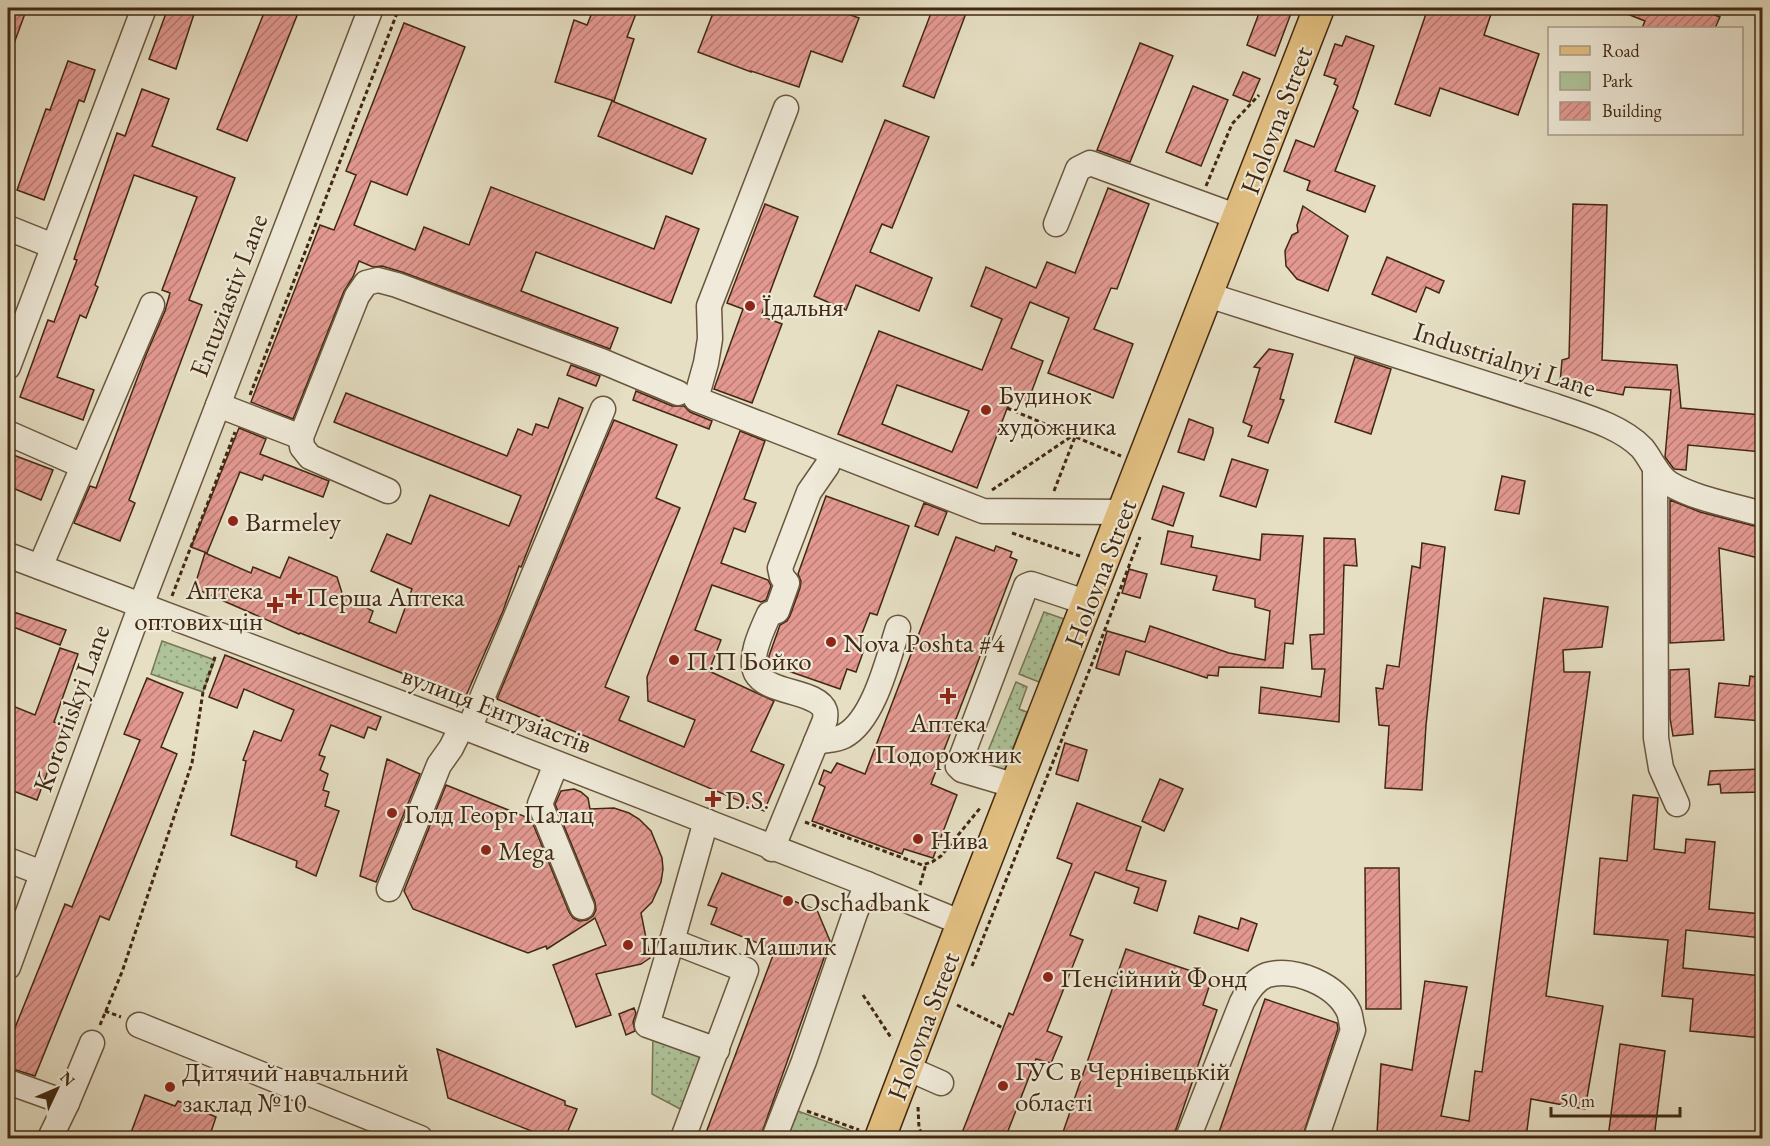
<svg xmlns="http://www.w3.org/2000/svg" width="1770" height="1146" viewBox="0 0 1770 1146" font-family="'EB Garamond',serif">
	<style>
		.green { fill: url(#green-dots); stroke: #787655; stroke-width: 1.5 }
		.building { fill: url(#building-hatch); stroke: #412811; stroke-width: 1.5; fill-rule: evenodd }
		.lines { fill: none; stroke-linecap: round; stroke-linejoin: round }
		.minor-casing { stroke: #6a563e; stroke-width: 27 }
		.major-casing { stroke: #412811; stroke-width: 33 }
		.path { stroke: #412811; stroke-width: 3; stroke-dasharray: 4.5 3; stroke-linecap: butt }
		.minor { stroke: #efead9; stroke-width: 24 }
		.major { stroke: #e3c082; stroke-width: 30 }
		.poi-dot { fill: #8f2418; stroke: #efead9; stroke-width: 2 }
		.labels { text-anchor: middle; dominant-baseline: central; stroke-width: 4.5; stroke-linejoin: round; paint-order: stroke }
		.street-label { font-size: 27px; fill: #412811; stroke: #efead9 }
		.poi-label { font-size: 27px; fill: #412811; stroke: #efead9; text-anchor: start }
	</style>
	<defs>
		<pattern id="green-dots" width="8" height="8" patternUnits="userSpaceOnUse" patternTransform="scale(1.5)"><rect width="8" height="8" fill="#aec399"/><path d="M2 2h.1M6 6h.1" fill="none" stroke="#8f9e7b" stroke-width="1.8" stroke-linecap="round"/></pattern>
		<pattern id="building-hatch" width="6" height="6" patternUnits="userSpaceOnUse" patternTransform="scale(1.5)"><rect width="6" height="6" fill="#e39992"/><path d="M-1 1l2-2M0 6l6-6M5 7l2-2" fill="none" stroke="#ba7d76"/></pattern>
	</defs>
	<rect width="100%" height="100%" fill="#e6dfc4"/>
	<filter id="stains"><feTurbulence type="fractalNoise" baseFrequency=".00333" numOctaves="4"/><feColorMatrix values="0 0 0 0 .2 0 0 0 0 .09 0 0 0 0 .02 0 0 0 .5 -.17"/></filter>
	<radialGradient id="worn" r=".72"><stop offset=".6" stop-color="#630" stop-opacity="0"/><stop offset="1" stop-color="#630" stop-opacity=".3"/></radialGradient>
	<g class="green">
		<polygon points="1044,612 1064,619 1039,682 1019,674"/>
		<polygon points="162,641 215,660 203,692 151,674"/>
		<polygon points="1016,682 1027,687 1019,709 1027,712 1003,774 982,766"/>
		<polygon points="653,1029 712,1059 682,1110 652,1094"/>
		<polygon points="795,1110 852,1131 850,1138 783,1138"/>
	</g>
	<g class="building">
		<polygon points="8,8 27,8 9,57 8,57"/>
		<polygon points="168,8 196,8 176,69 149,59"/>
		<polygon points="266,8 300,8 247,141 217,129"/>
		<polygon points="594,8 627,8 637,11 627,37 634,39 614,101 555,82 574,20 587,25"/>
		<polygon points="715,8 831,8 859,18 842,62 811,51 799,87 751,71 751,72 698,52"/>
		<polygon points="933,8 968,8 934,98 903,86"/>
		<polygon points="1261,8 1293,8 1275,56 1247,45"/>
		<polygon points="1428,8 1493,8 1484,35 1539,54 1518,115 1440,88 1430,116 1395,104"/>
		<polygon points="1612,8 1697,8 1720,17 1715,28 1642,28 1645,21"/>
		<polygon points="404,23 465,47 407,195 371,181 354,225 415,250 424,227 469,245 491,187 654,249 666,216 699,229 671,303 536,252 521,291 618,328 610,349 402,272 382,266 373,267 359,261 353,277 344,291 293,419 251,402 320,225 334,230 356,175 346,171"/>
		<polygon points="1346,36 1374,46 1353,108 1358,111 1335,171 1375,186 1365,212 1307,190 1310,181 1284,171 1296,140 1314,147 1338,86 1334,84 1336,79 1324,75 1335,44 1342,46"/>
		<polygon points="1140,43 1173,56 1130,162 1097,150"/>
		<polygon points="68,61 95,70 84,102 79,100 44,200 17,190 46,109 50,110"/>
		<polygon points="1243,72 1260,79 1250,102 1233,95"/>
		<polygon points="1193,86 1228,100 1201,166 1166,152"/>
		<polygon points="142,89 169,99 152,146 235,178 189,300 202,305 129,500 135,503 120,541 74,523 90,486 96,488 146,355 165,311 170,293 162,290 197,197 134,175 95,285 98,287 86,318 80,315 57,377 94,390 83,420 20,397 48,320 54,322 77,260 74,259 117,133 125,136"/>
		<polygon points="612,101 706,139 692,174 598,136"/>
		<polygon points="885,120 929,137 892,228 882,224 870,252 932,278 919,311 856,285 846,310 814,296"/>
		<path d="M1108,188L1149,204L1117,289L1111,288L1094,329L1133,344L1113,398L1048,373L1069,318L1030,302L1011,348L1043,361L1027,404L1011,398L977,488L838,434L879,331L982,370L1002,319L971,306L986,267L1036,288L1047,262L1075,273ZM897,385L969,411L952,452L882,424Z"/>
		<polygon points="765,204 798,217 761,316 782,324 752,403 714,389 743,309 727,303"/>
		<polygon points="1573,204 1607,205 1602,360 1677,365 1681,408 1762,415 1762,452 1688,445 1686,470 1674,469 1665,457 1671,390 1625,387 1623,395 1560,383 1562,360 1569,358"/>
		<polygon points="1303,206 1348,236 1328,291 1297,279 1286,266 1285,251 1292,235 1298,232 1297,225"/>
		<polygon points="1387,257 1444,281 1439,293 1426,287 1416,312 1372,294"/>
		<polygon points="1269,349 1293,354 1280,399 1284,400 1268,443 1248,436 1252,426 1243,422 1260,368 1254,367"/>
		<polygon points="1355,357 1391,369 1371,434 1335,422"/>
		<polygon points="571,365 600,376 596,386 567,375"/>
		<polygon points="636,391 672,406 684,406 690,412 712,421 709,429 633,400"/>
		<polygon points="346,393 507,456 518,429 532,435 536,424 548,428 559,398 583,408 522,565 521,567 519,566 503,611 465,698 300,633 299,634 194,588 205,553 251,573 253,567 280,578 289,557 337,577 343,596 373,611 369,622 396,633 412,589 371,571 387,534 411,544 430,495 509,526 521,496 334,422"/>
		<polygon points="1189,419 1213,428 1213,433 1204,460 1178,452"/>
		<polygon points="614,420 677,445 656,498 680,508 605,687 629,697 619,720 684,747 695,720 648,701 647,677 740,431 765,441 744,499 756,503 745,532 734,528 721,563 768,580 771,586 766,600 761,602 712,585 695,630 721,640 709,671 774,701 751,751 784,765 764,811 497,699"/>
		<polygon points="239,428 266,439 260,454 329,481 323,497 264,475 262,480 240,472 207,553 191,547"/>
		<polygon points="8,453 53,470 41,500 8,486"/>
		<polygon points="1232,459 1268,470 1256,507 1220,496"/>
		<polygon points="1502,476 1525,481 1519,514 1495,510"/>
		<polygon points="1163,486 1184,493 1173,526 1152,519"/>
		<polygon points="826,496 909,526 877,615 870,613 859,641 866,644 856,672 847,669 840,689 768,664 769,656 780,625 787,621 790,616 800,588 801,581 798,574"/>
		<polygon points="1670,500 1700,512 1762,528 1762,559 1719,548 1724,640 1670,643"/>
		<polygon points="924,503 947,512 938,535 915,526"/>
		<polygon points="1168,531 1193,536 1191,547 1260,560 1262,534 1303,536 1293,644 1285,643 1283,668 1219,667 1218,676 1208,675 1207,678 1126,651 1119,675 1096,668 1107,631 1145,642 1150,626 1229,653 1265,660 1270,611 1255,607 1255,599 1213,590 1217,576 1161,564"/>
		<polygon points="956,537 994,551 996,546 1012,552 1010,557 1017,560 931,784 957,795 933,858 904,849 902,854 812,821 825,787 819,784 824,770 831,773 837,763 865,774"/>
		<polygon points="1324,538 1355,539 1357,566 1344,565 1339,722 1259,713 1261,687 1321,697 1325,669 1312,669 1310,635 1324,634"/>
		<polygon points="1422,543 1445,547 1426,725 1422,790 1385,788 1389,726 1379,725 1376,688 1383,689 1387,665 1399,667 1412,566 1420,568"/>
		<polygon points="1129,569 1147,574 1140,598 1122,593"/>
		<polygon points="1544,598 1608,607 1602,647 1563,650 1564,672 1590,672 1546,996 1603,1006 1585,1109 1531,1099 1526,1138 1404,1138 1406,1132 1377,1134 1381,1064 1412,1070 1425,981 1467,987 1441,1116 1469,1121 1475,1071 1482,1072"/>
		<polygon points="8,610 66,630 60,645 8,625"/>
		<polygon points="60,648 78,654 54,722 65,726 37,800 8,789 8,704 35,715"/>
		<polygon points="225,655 381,717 376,730 368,727 364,738 331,725 319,755 325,757 320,770 328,774 323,790 329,792 325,806 339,811 316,876 296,867 297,861 231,835 246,761 243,760 254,731 281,741 294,710 244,689 237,708 209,697"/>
		<polygon points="1689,669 1693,734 1673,736 1670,718 1670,670"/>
		<polygon points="1750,676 1762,678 1762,721 1715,717 1719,683 1749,686"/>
		<polygon points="147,678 183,693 161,747 177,754 109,920 100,916 35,1076 16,1070 8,1069 8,1045 65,904 72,907 140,740 124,734"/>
		<polygon points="1065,743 1087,750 1078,781 1056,774"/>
		<polygon points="387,759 420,774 376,882 360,876"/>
		<polygon points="1762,769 1762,792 1721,793 1720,784 1708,785 1710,771"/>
		<polygon points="1160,779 1183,789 1164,831 1142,821"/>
		<polygon points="446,785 531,819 569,912 573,918 579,921 587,920 593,916 596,910 595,902 555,804 561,791 574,789 581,792 588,798 590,809 614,808 629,813 639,819 651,831 662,858 663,869 661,882 652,902 641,913 650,958 641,964 596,974 611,1015 576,1027 553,965 606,945 595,918 547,949 546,946 528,953 413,909 404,891"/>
		<polygon points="1633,795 1658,798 1654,849 1685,853 1686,839 1715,842 1709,909 1762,914 1762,938 1686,930 1683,968 1762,976 1762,1038 1690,1031 1693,999 1662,996 1668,940 1594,934 1600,858 1627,861"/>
		<polygon points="1077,803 1141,827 1126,870 1166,881 1157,911 1134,903 1139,888 1095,872 1070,935 1083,940 1047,1031 1062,1037 1051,1063 1036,1059 1006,1136 997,1133 994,1138 960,1138 1009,1013 1013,1015 1072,864 1057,858"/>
		<polygon points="1365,868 1399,868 1401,1009 1366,1009"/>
		<polygon points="722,873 817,910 830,941 760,1138 704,1138 775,950 711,924 717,908 708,905"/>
		<polygon points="1199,916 1238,929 1241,918 1257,924 1248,951 1194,933"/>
		<polygon points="1126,949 1212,978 1203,1005 1217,1010 1173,1138 1061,1138"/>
		<polygon points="1265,999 1337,1023 1338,1029 1302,1138 1217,1138"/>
		<polygon points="634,1008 636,1013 633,1022 635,1031 626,1035 619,1014"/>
		<polygon points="1620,1044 1665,1051 1654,1138 1608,1138"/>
		<polygon points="437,1049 565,1101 565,1105 577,1109 565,1138 542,1132 539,1134 448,1098"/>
		<polygon points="145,1095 175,1106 178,1101 216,1117 209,1138 129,1138"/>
	</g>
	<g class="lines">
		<g class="minor-casing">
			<g id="minor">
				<polyline points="786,108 709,306 710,339 706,363 696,399 983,511 1123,512"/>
				<polyline points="1056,224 1078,169 1090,163 1238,217"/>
				<polyline points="8,228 53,246"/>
				<path d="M1208,295L1555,406C1583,416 1621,426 1642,448C1652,460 1657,476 1670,484C1698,500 1733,505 1762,514"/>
				<polyline points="8,367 144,8"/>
				<polyline points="218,405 301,437"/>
				<polyline points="8,433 83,466"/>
				<polyline points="1655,468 1656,738 1661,768 1677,804"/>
				<polyline points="388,491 310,457 302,447 301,437 357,296 366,283 378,280 397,285 604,362 678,393"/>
				<polyline points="8,555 469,729 867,884 962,923"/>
				<polyline points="40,567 152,305"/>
				<polyline points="469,729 603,409"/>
				<path d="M816,742C825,740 837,740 844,736C874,720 888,659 898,628"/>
				<polyline points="556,764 540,804 582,907"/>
				<polyline points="1016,786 962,770 958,766 1026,586 1031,584 1088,603"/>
				<path d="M772,849L825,720C825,717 826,714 825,711C818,690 767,694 756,673C748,657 763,628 769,614L777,611L787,583L782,577L780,568L809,492L827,466L832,453"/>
				<polyline points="8,860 42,873"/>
				<polyline points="389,889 439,765 451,748 462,726"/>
				<polyline points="672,941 647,1025 717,1050"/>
				<polyline points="8,967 141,605 371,8"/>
				<polyline points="139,1025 420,1138"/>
				<polyline points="907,1068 941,1083"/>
				<polyline points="11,1083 67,1103 50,1138"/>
				<polyline points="67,1103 92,1043"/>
				<polyline points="683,1138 746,970 672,941 706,821"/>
				<polyline points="774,1138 804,1061 855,913 867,884"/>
				<path d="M1188,1138L1242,1002C1247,992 1256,979 1267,975C1295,967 1337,985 1349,1012C1351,1017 1351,1024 1353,1030L1316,1138"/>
			</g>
		</g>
		<g class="major-casing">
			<polyline id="major" points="880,1138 962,923 1319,8"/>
		</g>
		<g class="path">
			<polyline points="1206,186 1232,124 1259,95"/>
			<polyline points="250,395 399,8"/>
			<polyline points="1007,408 1121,456"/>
			<polyline points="992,490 1072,436"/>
			<polyline points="1054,491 1075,437"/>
			<polyline points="1012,533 1080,556"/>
			<polyline points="172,596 235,432"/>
			<polyline points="805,822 922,865 932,862 941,856 981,807"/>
			<polyline points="954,840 967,844"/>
			<polyline points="920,885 926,864"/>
			<polyline points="972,966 1093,661 1140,537"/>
			<polyline points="863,995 892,1039"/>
			<polyline points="957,1005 1003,1028"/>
			<polyline points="105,1011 121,1017"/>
			<polyline points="100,1025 122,972 192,763 203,692 216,654"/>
			<polyline points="918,1107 919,1128 924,1138"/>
			<polyline points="807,1111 859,1130"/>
		</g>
		<use href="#minor" class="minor"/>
		<use href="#major" class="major"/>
	</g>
	<g class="poi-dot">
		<circle cx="750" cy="306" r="6"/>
		<circle cx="986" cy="410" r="6"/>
		<circle cx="233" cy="521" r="6"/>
		<path d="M291 587h6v6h6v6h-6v6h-6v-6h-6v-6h6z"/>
		<path d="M272 596h6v6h6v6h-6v6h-6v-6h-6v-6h6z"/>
		<circle cx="831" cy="642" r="6"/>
		<circle cx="674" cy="660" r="6"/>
		<path d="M945 687h6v6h6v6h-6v6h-6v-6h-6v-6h6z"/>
		<path d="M710 790h6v6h6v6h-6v6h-6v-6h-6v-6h6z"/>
		<circle cx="392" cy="813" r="6"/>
		<circle cx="918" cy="839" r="6"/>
		<circle cx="486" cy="850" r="6"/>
		<circle cx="788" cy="901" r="6"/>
		<circle cx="628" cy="945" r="6"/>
		<circle cx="1048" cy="977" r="6"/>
		<circle cx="1003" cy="1086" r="6"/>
		<circle cx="170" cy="1087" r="6"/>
	</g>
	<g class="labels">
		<g class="street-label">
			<text transform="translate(1276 120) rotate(-69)">Holovna Street</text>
			<text transform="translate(228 295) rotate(-69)">Entuziastiv Lane</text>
			<text transform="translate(1505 359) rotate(18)">Industrialnyi Lane</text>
			<text transform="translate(1100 573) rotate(-69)">Holovna Street</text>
			<text transform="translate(71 708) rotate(-70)">Koroviiskyi Lane</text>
			<text transform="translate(497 709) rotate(21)">вулиця Ентузіастів</text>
			<text transform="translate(923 1026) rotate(-69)">Holovna Street</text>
		</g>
		<g class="poi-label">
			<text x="762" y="306">Їдальня</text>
			<text x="998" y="394">Будинок<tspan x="998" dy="31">художника</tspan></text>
			<text x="245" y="521">Barmeley</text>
			<text x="263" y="589" text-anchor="end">Аптека<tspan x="263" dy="31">оптових цін</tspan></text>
			<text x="306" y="596">Перша Аптека</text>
			<text x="843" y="642">Nova Poshta #4</text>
			<text x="686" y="660">П.П Бойко</text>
			<text x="948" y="722" text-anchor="middle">Аптека<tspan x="948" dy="31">Подорожник</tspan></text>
			<text x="725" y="799">D.S.</text>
			<text x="404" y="813">Голд Георг Палац</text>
			<text x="930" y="839">Нива</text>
			<text x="498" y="850">Mega</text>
			<text x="800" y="901">Oschadbank</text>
			<text x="640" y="945">Шашлик Машлик</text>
			<text x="1060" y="977">Пенсійний Фонд</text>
			<text x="1015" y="1070">ГУС в Чернівецькій<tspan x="1015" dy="31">області</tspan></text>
			<text x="182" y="1071">Дитячий навчальний<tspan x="182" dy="31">заклад №10</tspan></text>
		</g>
	</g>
	<rect width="1770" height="1146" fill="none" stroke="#e6dfc4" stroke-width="30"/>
	<rect x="9" y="9" width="1752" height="1128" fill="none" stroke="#412811" stroke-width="3"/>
	<rect x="15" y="15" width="1740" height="1116" fill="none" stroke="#412811" stroke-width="1.5"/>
	<rect x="1548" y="27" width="195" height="108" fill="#efead9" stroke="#a99c89" stroke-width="1.5"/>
	<rect x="1560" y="46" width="30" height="9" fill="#e3c082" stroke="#a99c89" stroke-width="1.5"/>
	<text x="1602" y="57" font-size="18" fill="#412811">Road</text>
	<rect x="1560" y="72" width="30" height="18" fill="#aec399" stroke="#a99c89" stroke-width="1.5"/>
	<text x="1602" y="87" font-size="18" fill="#412811">Park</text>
	<rect x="1560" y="102" width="30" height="18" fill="url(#building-hatch)" stroke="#a99c89" stroke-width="1.5"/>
	<text x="1602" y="117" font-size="18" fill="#412811">Building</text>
	<g transform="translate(57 1089) rotate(46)" stroke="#efead9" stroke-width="4.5" paint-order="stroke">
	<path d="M0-4.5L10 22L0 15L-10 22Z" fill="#412811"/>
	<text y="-9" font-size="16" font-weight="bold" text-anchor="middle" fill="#412811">N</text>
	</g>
	<path d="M1551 1107v9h129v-9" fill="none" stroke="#412811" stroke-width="3"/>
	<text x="1560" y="1107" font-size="18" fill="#412811" stroke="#efead9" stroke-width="4.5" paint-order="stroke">50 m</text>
	<rect width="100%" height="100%" filter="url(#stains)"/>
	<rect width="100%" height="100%" fill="url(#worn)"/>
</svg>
